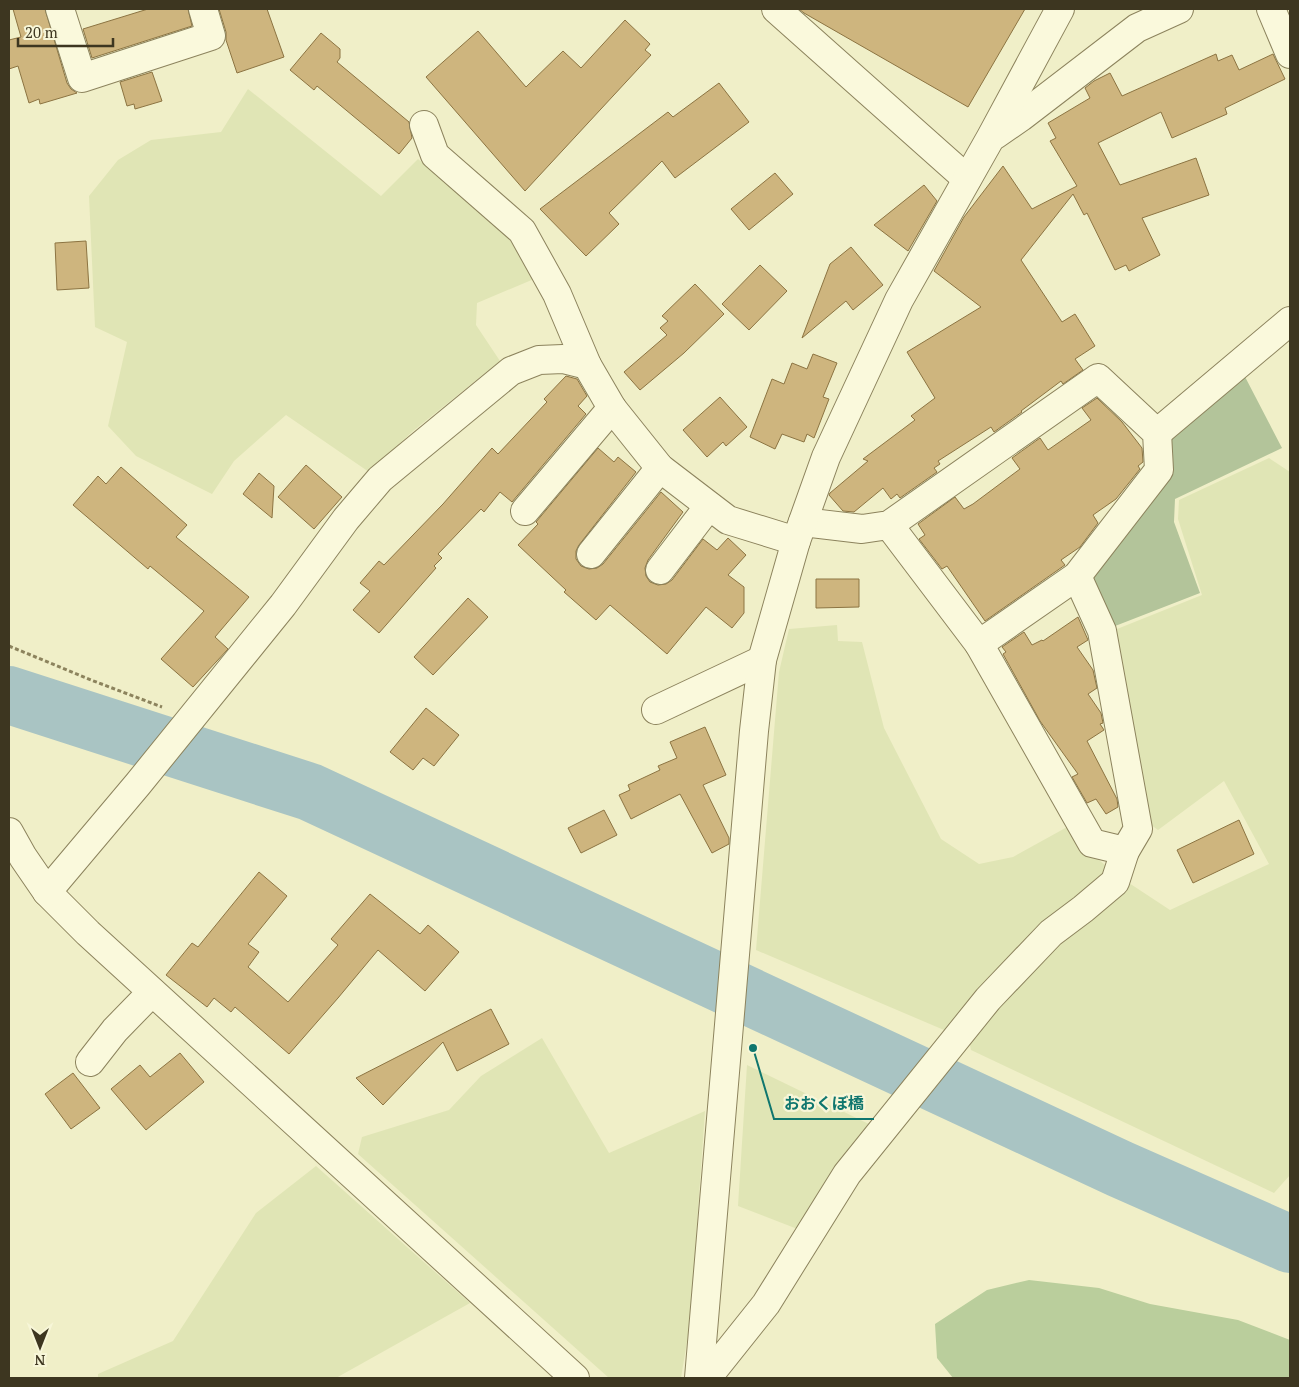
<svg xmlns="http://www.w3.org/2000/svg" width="1299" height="1387" viewBox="0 0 1299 1387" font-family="'PT Serif','Noto Sans JP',serif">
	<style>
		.farmland { fill: #e0e5b5 }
		.green { fill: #bace9c }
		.cemetery { fill: #b3c49a }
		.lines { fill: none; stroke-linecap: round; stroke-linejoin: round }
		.river { stroke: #a9c4c3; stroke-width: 58 }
		.building { fill: #ceb57e; stroke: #8c7442 }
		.minor-casing { stroke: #8c835d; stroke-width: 30 }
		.path { stroke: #8c835d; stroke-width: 3; stroke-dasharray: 4 2.5; stroke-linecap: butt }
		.minor { stroke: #faf9dc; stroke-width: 28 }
		.leader { fill: none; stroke: #0f766e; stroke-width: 2 }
		.callout-dot { fill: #0f766e; stroke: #f7f6d8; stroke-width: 2 }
		.callout-label { font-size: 16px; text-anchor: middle; font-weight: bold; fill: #0f766e; stroke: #f7f6d8; stroke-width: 4.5; stroke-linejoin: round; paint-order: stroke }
	</style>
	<rect width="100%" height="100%" fill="#f0efc8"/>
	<g class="farmland">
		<polygon points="248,89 381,196 418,159 496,224 522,255 534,279 477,303 476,325 500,361 413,431 369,472 286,415 234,461 212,494 136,456 108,426 127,342 95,327 89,196 118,160 151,140 221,132"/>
		<polygon points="1269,458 1290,472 1290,1175 1274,1193 971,1050 969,1041 1042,955 1129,883 1170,910 1269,864 1224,781 1158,830 1147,822 1112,631 1202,595 1178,519 1179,500"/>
		<polygon points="837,625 838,641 862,642 884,728 941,839 979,864 1013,857 1069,826 1089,852 1110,869 1078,901 1039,927 944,1030 756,950 779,672 789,629"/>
		<polygon points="542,1038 609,1153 705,1111 690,1323 681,1378 609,1378 358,1154 362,1137 449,1110 481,1076"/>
		<polygon points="747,1065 875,1127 800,1230 738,1206"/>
		<polygon points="316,1166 470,1303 336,1378 98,1378 98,1374 173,1341 256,1213"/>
	</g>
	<polygon class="green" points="1029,1280 1099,1288 1150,1304 1238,1320 1290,1340 1290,1378 953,1378 937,1358 935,1324 987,1290"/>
	<polygon class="cemetery" points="1242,371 1282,448 1175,499 1174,522 1200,593 1110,628 1087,574 1167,441"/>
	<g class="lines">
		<polyline class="river" points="9,695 310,792 1120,1169 1290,1244"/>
	</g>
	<g class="building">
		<polygon points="13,9 45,9 67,83 71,89 77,93 40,104 39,99 29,103 18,66 9,69 9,40 21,37"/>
		<polygon points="148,9 188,9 192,26 92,58 83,29"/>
		<polygon points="219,9 267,9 284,57 237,73 226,40 226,32"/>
		<polygon points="799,9 1025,9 968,107 804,13"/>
		<polygon points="625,20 650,44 645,50 651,55 525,191 426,77 478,31 526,87 563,51 581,68"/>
		<polygon points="321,33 340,49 340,58 337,62 409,122 412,138 399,154 317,86 314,90 290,70"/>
		<polygon points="1216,54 1218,61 1232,55 1239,70 1273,54 1285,79 1225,108 1227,114 1172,138 1161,112 1098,143 1120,185 1196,158 1209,195 1142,218 1160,255 1129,271 1126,265 1115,270 1087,213 1084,215 1073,194 1021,260 1062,322 1075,314 1095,346 1075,359 1083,370 1063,384 1061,381 1021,411 1022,412 994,432 991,427 938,461 940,464 934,468 937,472 900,498 897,494 891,499 883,488 854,512 843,511 829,495 830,493 868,461 863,459 915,420 911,416 935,398 907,352 981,307 934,271 964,217 1003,166 1032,209 1077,186 1050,141 1056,138 1048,123 1090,98 1085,88 1094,81 1110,73 1122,96"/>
		<polygon points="152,72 162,101 135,109 134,104 127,106 120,82"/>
		<polygon points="719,83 749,122 675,178 662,161 609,213 619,224 586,256 540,209 668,112 673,117"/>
		<polygon points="775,173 793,194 749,230 731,209"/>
		<polygon points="924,185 937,201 908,251 874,225"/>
		<polygon points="86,241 89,288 57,290 55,243"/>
		<polygon points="851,247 883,285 853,310 846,301 802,338 830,264"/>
		<polygon points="760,265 787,291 749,330 722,304"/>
		<polygon points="695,284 724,314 684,353 640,390 624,372 667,335 660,328 668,321 662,316"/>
		<polygon points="813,354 837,363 823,397 829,399 814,438 807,434 804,442 782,434 775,449 750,437 772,379 784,384 792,363 807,369"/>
		<polygon points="566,376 577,379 587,396 578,406 586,414 512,502 500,492 484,512 481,509 438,554 442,558 434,566 436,568 379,633 353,610 370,591 360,583 379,561 384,565 443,504 492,448 498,454 547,402 544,399"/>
		<polygon points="720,397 747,427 726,446 723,442 707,457 683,430"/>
		<polygon points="1097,398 1122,422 1142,448 1143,462 1138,466 1140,469 1116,499 1093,515 1098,523 1080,547 1061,560 1065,565 985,621 947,566 942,569 919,539 925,535 918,524 955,497 964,509 973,504 1020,469 1012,458 1040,438 1048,450 1091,420 1082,408"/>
		<polygon points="598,448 614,462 618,457 636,472 579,545 576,551 576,559 581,566 589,569 597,568 603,564 661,492 683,512 648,560 645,568 646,576 650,582 658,585 666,584 672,580 703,539 717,550 728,538 746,555 728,575 744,587 744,613 732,628 706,607 667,654 610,605 596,620 564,592 566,590 518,545 538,524 536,522"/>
		<polygon points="306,465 342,497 314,529 278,497"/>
		<polygon points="121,467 187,525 176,537 249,597 215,637 228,649 193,687 161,659 204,611 150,566 148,569 73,505 98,476 106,484"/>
		<polygon points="259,473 274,486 272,518 243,494"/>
		<polygon points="816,579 859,579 859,607 816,608"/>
		<polygon points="468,598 488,617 433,675 414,657"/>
		<polygon points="1078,617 1088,640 1077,647 1093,670 1097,688 1088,694 1101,713 1103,723 1100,724 1104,730 1087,741 1117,799 1118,807 1106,814 1096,799 1087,803 1072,777 1078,774 1040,721 1003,654 1006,652 1002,647 1024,632 1032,645 1042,640 1043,641"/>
		<polygon points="426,708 459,735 434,766 423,758 413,770 390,752"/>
		<polygon points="705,727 726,775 703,785 729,838 729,844 712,853 680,794 631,819 619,795 630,790 628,785 660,770 658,766 677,758 670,742"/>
		<polygon points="604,810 617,835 581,853 568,828"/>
		<polygon points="1239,820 1254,854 1193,883 1177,850"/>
		<polygon points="259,872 287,896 248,944 259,952 248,967 288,1002 338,945 331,939 370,894 420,934 428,925 459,952 425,991 378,950 338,998 289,1054 235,1007 231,1012 214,998 207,1007 166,975 192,943 198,947"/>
		<polygon points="491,1009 509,1044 457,1071 443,1042 383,1105 356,1078"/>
		<polygon points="180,1053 204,1082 146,1130 111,1089 140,1065 150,1077"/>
		<polygon points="73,1073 100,1108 71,1129 45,1094"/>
	</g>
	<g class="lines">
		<g class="minor-casing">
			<g id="minor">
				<polyline points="60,9 82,78 211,36 203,9"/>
				<polyline points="776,9 967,179"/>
				<polyline points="1271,9 1290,54"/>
				<polyline points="424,125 435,155 522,231 557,294 587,365"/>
				<polyline points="995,135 1021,117 1137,28 1179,9"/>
				<polyline points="1157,433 1290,321"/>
				<polyline points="525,511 612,408"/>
				<polyline points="803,522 862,529 889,525 1098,378 1157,433 1159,470 1077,576 979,644 889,525"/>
				<polyline points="591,554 660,468"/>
				<polyline points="660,570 709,506"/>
				<polyline points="979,644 1092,843 1125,851 1138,829 1102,631 1077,576"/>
				<polyline points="656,710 762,660"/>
				<polyline points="9,832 23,857 47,892 88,933 575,1378"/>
				<polyline points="47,892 138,784 283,605 346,519 380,479 511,371 539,360 563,359 587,365 612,408 660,468 728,520 796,541"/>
				<polyline points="90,1062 115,1030 152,992"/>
				<polyline points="699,1378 754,731 762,660 796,541 826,457 899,300 991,137 1060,9"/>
				<polyline points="707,1378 766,1304 847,1174 988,999 1051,933 1083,909 1115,882 1125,851"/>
			</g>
		</g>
		<polyline class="path" points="9,646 91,680 162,707"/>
		<use href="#minor" class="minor"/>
	</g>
	<path class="leader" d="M753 1048L774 1119H874"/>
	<circle class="callout-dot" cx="753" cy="1048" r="5"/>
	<g class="callout-label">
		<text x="824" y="1109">おおくぼ橋</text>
	</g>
	<rect width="1299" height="1387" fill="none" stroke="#3d3620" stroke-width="20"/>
	<g transform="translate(40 1347) rotate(180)" stroke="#f7f6d8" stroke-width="4" paint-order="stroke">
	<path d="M0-4L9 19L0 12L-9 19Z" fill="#3d3620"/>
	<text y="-8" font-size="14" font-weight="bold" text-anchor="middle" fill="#3d3620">N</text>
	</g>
	<path d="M18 38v8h95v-8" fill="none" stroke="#3d3620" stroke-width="2.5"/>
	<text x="25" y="38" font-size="15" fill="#3d3620" stroke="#f7f6d8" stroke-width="4" paint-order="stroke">20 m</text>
</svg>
